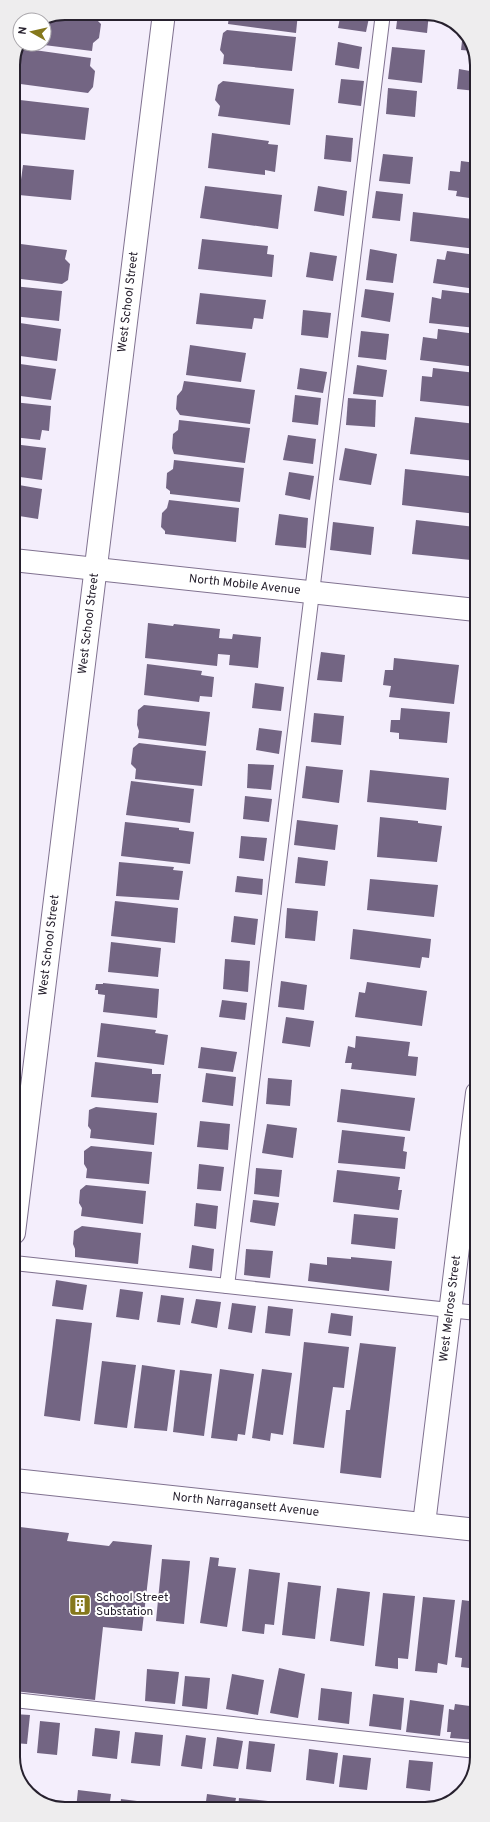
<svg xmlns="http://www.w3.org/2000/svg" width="490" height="1822" viewBox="0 0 490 1822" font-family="Overpass,sans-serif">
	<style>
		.building { fill: #736583 }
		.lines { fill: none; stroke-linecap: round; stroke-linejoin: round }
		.lane-casing { stroke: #807290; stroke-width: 16 }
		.street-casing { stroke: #807290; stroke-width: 24 }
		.secondary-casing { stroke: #807290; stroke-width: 24 }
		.lane { stroke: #fff; stroke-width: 14 }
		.street { stroke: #fff; stroke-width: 22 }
		.secondary { stroke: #fff; stroke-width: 22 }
		.labels { text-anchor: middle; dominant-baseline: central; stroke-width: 4; stroke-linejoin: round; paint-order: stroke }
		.street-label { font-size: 12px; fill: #27212e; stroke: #fff }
		.poi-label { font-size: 12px; fill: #27212e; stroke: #fff; text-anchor: start }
		.rim { fill: none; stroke: #27212e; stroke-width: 2 }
	</style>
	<rect width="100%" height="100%" fill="#f4eefc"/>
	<g class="building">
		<polygon points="227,13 298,13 296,33 228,24 229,16"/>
		<polygon points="341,13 370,13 366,32 338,28"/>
		<polygon points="398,13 429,13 427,33 396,29"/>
		<polygon points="64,14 95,18 101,24 99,38 93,43 92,51 44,45 44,22"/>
		<polygon points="227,30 296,37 292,71 223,64 224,55 220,50 223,33"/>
		<polygon points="463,32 471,45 474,51 461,50"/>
		<polygon points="338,42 362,47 359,69 335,65"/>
		<polygon points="392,47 425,50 422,83 388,79"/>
		<polygon points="20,48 91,58 90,66 95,71 93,87 88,93 13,83 14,62"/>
		<polygon points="472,57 476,57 476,91 457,89 459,69 470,71"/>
		<polygon points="341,79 364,81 361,106 338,103"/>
		<polygon points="223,81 294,89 290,125 218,116 220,106 215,100 218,85"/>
		<polygon points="388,88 417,91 415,117 386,114"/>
		<polygon points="20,100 89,108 85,140 16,133"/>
		<polygon points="475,115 476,115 476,135 473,135"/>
		<polygon points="212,133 269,141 268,144 278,145 275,172 265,170 265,175 208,168"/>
		<polygon points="326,135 353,138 351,162 324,159"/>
		<polygon points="383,154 413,157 410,184 379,181"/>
		<polygon points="461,161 476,163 476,199 456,196 457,191 448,190 450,171 460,172"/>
		<polygon points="23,165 74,170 71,200 19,195"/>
		<polygon points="205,186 282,195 278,229 200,218"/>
		<polygon points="318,186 347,191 344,216 314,211"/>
		<polygon points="376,191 403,194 400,221 372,218"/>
		<polygon points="413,212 473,219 472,221 476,222 476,249 410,241"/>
		<polygon points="202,239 268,246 267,254 274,255 272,277 198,269"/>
		<polygon points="13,243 67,250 65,259 70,264 68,280 62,284 13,278"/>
		<polygon points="370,249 397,254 393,283 366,280"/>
		<polygon points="447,251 476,255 476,289 433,283 437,259 445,260"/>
		<polygon points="310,252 337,256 333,281 306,277"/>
		<polygon points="13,286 62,291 59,321 13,316"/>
		<polygon points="365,289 394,293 390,322 361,317"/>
		<polygon points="442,290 476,294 476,328 429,323 432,297 441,299"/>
		<polygon points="200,293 266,300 263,319 254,318 252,329 196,324"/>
		<polygon points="303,310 331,313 328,338 301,335"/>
		<polygon points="13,322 61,329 57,361 13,355"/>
		<polygon points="438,329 476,334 476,367 420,360 423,337 437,339"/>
		<polygon points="361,331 389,334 386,360 358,357"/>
		<polygon points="190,345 246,353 241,382 186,375"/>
		<polygon points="13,363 56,369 51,400 13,395"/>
		<polygon points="357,365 387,370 383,397 353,394"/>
		<polygon points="300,368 327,372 323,393 297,389"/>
		<polygon points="433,368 476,373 476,407 420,401 422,376 432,377"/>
		<polygon points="184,381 255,390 250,424 180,415 176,409 177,396 182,390"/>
		<polygon points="295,395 321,398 318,425 292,422"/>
		<polygon points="348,398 376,400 375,427 346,425"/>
		<polygon points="13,402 51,406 49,431 42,430 40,440 13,437"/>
		<polygon points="415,417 476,424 476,461 410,454"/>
		<polygon points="179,420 250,428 245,463 174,454 172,448 173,434 178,430"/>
		<polygon points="288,435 316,439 313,464 283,460"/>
		<polygon points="13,444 46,448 42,480 13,476"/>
		<polygon points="345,448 377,454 371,485 339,480"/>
		<polygon points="174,460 244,468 240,502 170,494 170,491 166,488 167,473 173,469"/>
		<polygon points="405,469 476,477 476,514 402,505"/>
		<polygon points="289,472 314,476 310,500 285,495"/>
		<polygon points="13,484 42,489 38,519 13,515"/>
		<polygon points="169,500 239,508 236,542 165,534 165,531 161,527 162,513 167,508"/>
		<polygon points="279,514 308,518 306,548 275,545"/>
		<polygon points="416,520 475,527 471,560 412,554"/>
		<polygon points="333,522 374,527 371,555 330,550"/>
		<polygon points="13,608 21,609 17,641 13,641"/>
		<polygon points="148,623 173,626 174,624 220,629 219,638 232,639 233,634 261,637 258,668 229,665 230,655 218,654 217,666 145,658"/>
		<polygon points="321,652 345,655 342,682 317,680"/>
		<polygon points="394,658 459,665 454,704 389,697 391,686 383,685 385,670 393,670"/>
		<polygon points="147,664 202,671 201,675 214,677 212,697 200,696 199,702 144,695"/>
		<polygon points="255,683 284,687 281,711 252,708"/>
		<polygon points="144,705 210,712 206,746 138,738 139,731 137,725 138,710"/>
		<polygon points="401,708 450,712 447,743 399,739 399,733 390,732 391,720 400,720"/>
		<polygon points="314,713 344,716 341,745 311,742"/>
		<polygon points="259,728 282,731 279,754 256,750"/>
		<polygon points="139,743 206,751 202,786 135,779 136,769 131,764 133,748"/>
		<polygon points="248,764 274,765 271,790 247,788"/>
		<polygon points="306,766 343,770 339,803 302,798"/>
		<polygon points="370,770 449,778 446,810 367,802"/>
		<polygon points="131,781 194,789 190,823 126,815"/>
		<polygon points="245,796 272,799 269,822 243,819"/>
		<polygon points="380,817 418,821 418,823 442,826 437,862 377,857"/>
		<polygon points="297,820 338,825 335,850 294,845"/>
		<polygon points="125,822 179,828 179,830 194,832 190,864 121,856"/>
		<polygon points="241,836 267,838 264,861 239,858"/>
		<polygon points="298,857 328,861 325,886 295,883"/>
		<polygon points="119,862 174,867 173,870 183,871 179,900 116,896"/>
		<polygon points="237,876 263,879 262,895 235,892"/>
		<polygon points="370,879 438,885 434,917 367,910"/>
		<polygon points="115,901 178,908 175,943 111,936"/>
		<polygon points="287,908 318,911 315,941 285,938"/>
		<polygon points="234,916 258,919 255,945 231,942"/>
		<polygon points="353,929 431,939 429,958 422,957 420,968 350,959"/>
		<polygon points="111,942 161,948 158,977 108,972"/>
		<polygon points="225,959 250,961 248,992 223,989"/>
		<polygon points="281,981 307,985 304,1010 278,1007"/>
		<polygon points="367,982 427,991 422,1026 355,1017 359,992 365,993"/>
		<polygon points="103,983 159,989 157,1018 103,1012 105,995 98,994 98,990 95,990 96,984 103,984"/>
		<polygon points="222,1000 247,1003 245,1020 219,1017"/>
		<polygon points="286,1017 314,1021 310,1047 282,1043"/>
		<polygon points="101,1023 156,1030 155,1033 168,1035 164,1065 97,1057"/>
		<polygon points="356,1036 410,1042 408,1056 418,1057 416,1076 351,1069 352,1063 345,1063 348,1046 355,1048"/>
		<polygon points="201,1047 237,1052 233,1072 198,1068"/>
		<polygon points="95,1062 152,1069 152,1074 161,1074 158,1103 91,1097"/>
		<polygon points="206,1073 236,1077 233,1106 202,1102"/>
		<polygon points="268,1078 292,1080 290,1106 266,1104"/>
		<polygon points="341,1089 415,1098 410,1131 337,1122"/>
		<polygon points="96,1107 157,1113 154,1145 90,1138 91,1130 88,1126 89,1110"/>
		<polygon points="200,1121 230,1124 228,1150 197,1147"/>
		<polygon points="267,1124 297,1128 293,1158 262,1153"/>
		<polygon points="342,1130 405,1137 403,1151 407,1152 405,1169 338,1163"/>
		<polygon points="91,1146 152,1152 149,1184 86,1178 87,1169 84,1164 84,1151"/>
		<polygon points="199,1164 224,1167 221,1191 197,1189"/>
		<polygon points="256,1168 282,1170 279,1197 254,1194"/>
		<polygon points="337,1170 400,1177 398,1190 402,1190 399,1210 333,1202"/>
		<polygon points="86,1185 146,1191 143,1224 81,1216 82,1208 79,1203 80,1190"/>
		<polygon points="253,1200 279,1203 275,1226 250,1222"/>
		<polygon points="196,1203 218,1206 216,1229 194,1226"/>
		<polygon points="354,1214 398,1218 395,1249 351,1244"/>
		<polygon points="82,1226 141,1233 138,1264 75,1257 75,1249 73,1244 74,1231"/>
		<polygon points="192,1245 214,1249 212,1271 189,1268"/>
		<polygon points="246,1249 273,1251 270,1278 244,1275"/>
		<polygon points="327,1257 351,1259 351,1257 392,1261 389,1291 308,1281 310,1263 327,1265"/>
		<polygon points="56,1280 87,1285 83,1310 52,1306"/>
		<polygon points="120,1289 143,1292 139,1320 116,1317"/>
		<polygon points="161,1295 184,1298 180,1325 157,1322"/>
		<polygon points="196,1299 221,1302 217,1328 191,1323"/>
		<polygon points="232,1303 256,1306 252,1333 228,1329"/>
		<polygon points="268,1306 293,1309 290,1336 265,1333"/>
		<polygon points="331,1313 353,1316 351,1336 328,1333"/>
		<polygon points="56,1319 92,1323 80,1421 44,1416"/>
		<polygon points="304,1342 349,1347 344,1388 333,1387 324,1448 293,1444"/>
		<polygon points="360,1343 396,1347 381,1478 340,1473 346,1410 350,1410"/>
		<polygon points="102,1361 136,1365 127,1428 94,1424"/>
		<polygon points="142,1365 175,1370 167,1431 134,1428"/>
		<polygon points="220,1369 254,1374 245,1435 238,1434 237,1441 211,1438"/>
		<polygon points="262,1369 292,1373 283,1435 271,1433 270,1441 252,1438"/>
		<polygon points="180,1370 212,1374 204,1436 173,1432"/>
		<polygon points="20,1527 69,1533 67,1541 109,1546 113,1541 152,1545 142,1631 103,1627 95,1700 14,1691 14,1583"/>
		<polygon points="210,1557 219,1558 218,1566 236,1568 227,1627 200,1623"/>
		<polygon points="162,1559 190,1561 184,1624 156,1621"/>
		<polygon points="249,1569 280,1573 274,1625 265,1624 264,1634 242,1631"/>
		<polygon points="288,1582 321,1586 315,1639 282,1635"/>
		<polygon points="337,1588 370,1592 364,1646 330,1641"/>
		<polygon points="383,1593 415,1596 408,1659 398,1658 398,1669 375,1666"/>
		<polygon points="423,1597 455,1600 447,1665 438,1663 437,1673 415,1671"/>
		<polygon points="462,1600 477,1602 477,1669 461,1667 462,1658 455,1657"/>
		<polygon points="279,1668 305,1674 298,1718 270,1713"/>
		<polygon points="147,1669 179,1672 175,1704 145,1701"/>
		<polygon points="232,1674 264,1680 258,1715 226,1709"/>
		<polygon points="185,1676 210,1678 207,1709 182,1706"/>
		<polygon points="321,1688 352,1692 349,1724 318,1720"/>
		<polygon points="373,1694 404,1698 401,1730 369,1726"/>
		<polygon points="410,1700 444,1705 440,1736 406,1732"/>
		<polygon points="455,1704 477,1707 477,1740 450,1738 451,1732 447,1732 449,1709 454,1710"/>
		<polygon points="14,1714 30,1715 27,1744 14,1743"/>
		<polygon points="40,1721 60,1723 57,1755 37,1753"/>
		<polygon points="95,1728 120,1731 117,1759 92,1756"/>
		<polygon points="135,1732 163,1735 160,1766 131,1763"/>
		<polygon points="186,1735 206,1738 202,1769 181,1766"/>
		<polygon points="217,1737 243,1741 238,1769 213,1766"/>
		<polygon points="249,1741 275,1744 271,1772 246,1769"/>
		<polygon points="309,1749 338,1753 334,1784 306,1780"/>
		<polygon points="343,1755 371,1758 367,1790 339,1787"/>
		<polygon points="409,1760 433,1762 430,1791 406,1788"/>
		<polygon points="78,1790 111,1794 109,1809 76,1809"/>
		<polygon points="207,1794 236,1798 234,1808 205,1809"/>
		<polygon points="239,1798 268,1801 267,1808 238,1808"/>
		<polygon points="121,1799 153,1803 152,1809 120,1809"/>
	</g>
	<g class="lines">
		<g class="lane-casing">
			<g id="lane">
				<polyline points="14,1263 477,1313"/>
				<polyline points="227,1286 383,13"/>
				<polyline points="14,1700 477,1751"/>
			</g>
		</g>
		<g class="street-casing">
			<g id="street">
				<path id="s1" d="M13,560L476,610"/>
				<path id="s2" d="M14,1233L164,13"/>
				<path id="s3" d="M424,1524L477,1093"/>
			</g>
		</g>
		<g class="secondary-casing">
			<g id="secondary">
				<path id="s4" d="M14,1480L477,1530"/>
			</g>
		</g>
		<use href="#lane" class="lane"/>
		<use href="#street" class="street"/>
		<use href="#secondary" class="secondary"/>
	</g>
	<defs>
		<g id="building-square" transform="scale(1.15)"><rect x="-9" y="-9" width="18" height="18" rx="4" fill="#85781c" stroke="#fff"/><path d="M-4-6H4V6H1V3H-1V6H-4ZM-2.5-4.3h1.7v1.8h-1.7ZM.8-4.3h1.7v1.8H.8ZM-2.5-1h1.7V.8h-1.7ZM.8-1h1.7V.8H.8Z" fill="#fff"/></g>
	</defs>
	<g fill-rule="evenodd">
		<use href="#building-square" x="80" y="1605"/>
	</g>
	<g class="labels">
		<g class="street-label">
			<text stroke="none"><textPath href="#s2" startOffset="938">West School Street</textPath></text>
			<text stroke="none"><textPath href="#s1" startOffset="233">North Mobile Avenue</textPath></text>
			<text stroke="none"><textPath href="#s2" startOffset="614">West School Street</textPath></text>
			<text stroke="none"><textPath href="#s2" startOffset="290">West School Street</textPath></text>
			<text stroke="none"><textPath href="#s3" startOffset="217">West Melrose Street</textPath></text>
			<text stroke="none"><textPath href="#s4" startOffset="233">North Narragansett Avenue</textPath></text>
		</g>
		<g class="poi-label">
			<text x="96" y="1598">School Street<tspan x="96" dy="14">Substation</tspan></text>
		</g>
	</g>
	<path d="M0 0H490V1822H0ZM65 20H425A45 45 0 0 1 470 65V1757A45 45 0 0 1 425 1802H65A45 45 0 0 1 20 1757V65A45 45 0 0 1 65 20Z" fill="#eeedee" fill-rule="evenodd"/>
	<path class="rim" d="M65 20H425A45 45 0 0 1 470 65V1757A45 45 0 0 1 425 1802H65A45 45 0 0 1 20 1757V65A45 45 0 0 1 65 20Z"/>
	<g transform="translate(32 32) rotate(278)"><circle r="19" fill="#ffffff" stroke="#a9a6ab"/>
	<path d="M0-3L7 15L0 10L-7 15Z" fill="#85781c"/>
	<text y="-6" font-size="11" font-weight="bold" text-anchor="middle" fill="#27212e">N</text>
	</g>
</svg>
